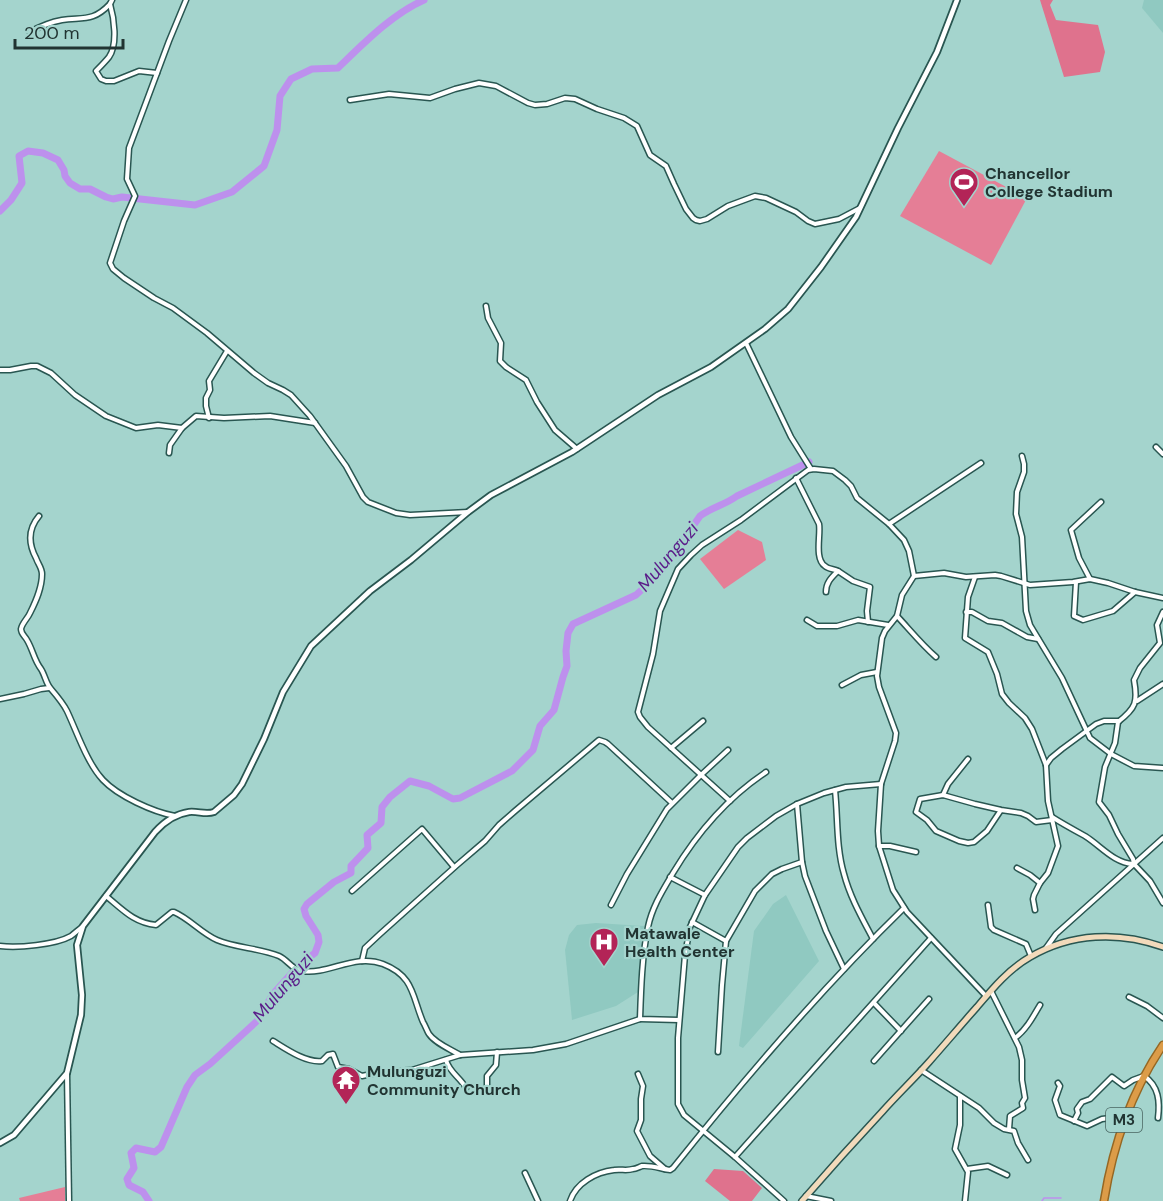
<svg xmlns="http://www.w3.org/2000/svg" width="1163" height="1201" viewBox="0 0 1163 1201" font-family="'DM Sans',sans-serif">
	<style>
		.built { fill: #90c9c1 }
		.green { fill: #e57e96 }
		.forest { fill: #df728d }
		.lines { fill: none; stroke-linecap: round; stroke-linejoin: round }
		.stream { stroke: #bd90ed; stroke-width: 1.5 }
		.river { stroke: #bd90ed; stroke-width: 7 }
		.minor-casing { stroke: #295651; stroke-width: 7 }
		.tertiary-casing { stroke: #295651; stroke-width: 8 }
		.secondary-casing { stroke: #295651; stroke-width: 8 }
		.trunk-casing { stroke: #956723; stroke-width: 9 }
		.minor { stroke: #fff; stroke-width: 4 }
		.tertiary { stroke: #fff; stroke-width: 4.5 }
		.secondary { stroke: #f2dabb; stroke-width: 5 }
		.trunk { stroke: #dc9c48; stroke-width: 6 }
		.labels { text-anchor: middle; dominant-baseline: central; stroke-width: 4.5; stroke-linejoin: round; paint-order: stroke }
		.shield { fill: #a4d4cd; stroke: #486460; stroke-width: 1.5 }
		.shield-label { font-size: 15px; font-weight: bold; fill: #213432 }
		.poi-label { font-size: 16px; font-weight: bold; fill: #213432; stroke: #a4d4cd; text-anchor: start }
		.water-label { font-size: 18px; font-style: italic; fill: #5a1c89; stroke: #a4d4cd }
	</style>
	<rect width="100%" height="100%" fill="#a4d4cd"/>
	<g class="built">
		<polygon points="1144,0 1163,0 1163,33 1142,8"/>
		<polygon points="786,895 819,961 743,1048 739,1046 754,931 773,904"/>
		<polygon points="596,923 644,926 640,984 638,992 616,1006 572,1020 565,950 569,935 577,925"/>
	</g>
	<g class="green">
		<polygon points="939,151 1027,198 991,265 900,216"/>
		<polygon points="738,530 762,542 766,560 724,589 700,559"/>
		<polygon points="65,1187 65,1201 20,1201 19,1198"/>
	</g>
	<g class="forest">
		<polygon points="1040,0 1053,0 1050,5 1056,20 1098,25 1105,52 1100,72 1064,77"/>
		<polygon points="714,1169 743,1171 762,1188 752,1201 730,1201 705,1181"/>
	</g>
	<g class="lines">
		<polyline class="stream" points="1042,1201 1044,1198 1061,1198"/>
		<g class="river">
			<path d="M0,211L11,200L22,183L19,156L28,151L43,153L58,160L64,170L65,176L70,183L80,189H90L106,197L113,199L122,197L195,205L232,192L264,166L277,130L280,96L291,79L312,69L338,68C363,44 392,14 424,0"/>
			<path d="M149,1201L143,1192L129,1185L127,1179L134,1168L131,1153L136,1148L155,1152L161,1147L187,1087L195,1075L210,1064L257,1021L273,994L298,966L315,953L319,942L318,935L306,916L304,909L307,904L334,882L351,873V866L368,848L367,835L381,823L382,807L390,797L410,781L429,786L453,799L460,798L512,771L533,750L540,726L554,710L563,677L567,666L566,651L568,633L573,624L636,595L660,573L700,516C712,507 725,505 737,496L809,462"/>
		</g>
		<g class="minor-casing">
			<g id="minor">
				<path d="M112,0L110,4C114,18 118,44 109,57C105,62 100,67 96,71L101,79L106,81H114L139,71L157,73"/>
				<polyline points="186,0 169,41 129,148 127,179 135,196 124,221 110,263 113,269 124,278 154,298 173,308 207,333 254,373 268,383 283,390 291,395 310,416 346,466 363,497 368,502 396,513 410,515 468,512"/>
				<path d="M30,32C39,27 51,22 62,20C83,17 93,22 110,4"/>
				<polyline points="350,100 389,94 430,98 455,89 479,83 496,86 528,103 535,105 547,104 565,98 575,99 597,109 624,118 637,126 650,155 666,166 674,184 686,209 693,218 696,220 700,221 707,219 728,206 755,196 766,198 796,212 808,221 815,224 839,219 860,208"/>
				<polyline points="486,306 488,318 501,343 500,361 506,367 526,380 537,402 555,430 577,449"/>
				<polyline points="746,343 791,437 811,469"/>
				<polyline points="0,370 10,370 31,366 37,366 51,373 75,395 106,416 136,428 158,425 182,428 196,416 224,418 270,416 315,423"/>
				<polyline points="209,418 206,406 206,398 210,390 209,381 227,351"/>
				<polyline points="1156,447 1163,454"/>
				<polyline points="169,453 170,445 182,428"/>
				<polyline points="1022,456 1024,464 1024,472 1017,492 1016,514 1022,537 1026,611 1030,625 1062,678 1090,738 1111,754 1134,766 1163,768"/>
				<path d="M796,478L819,524C821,534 814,559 825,566C828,569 834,569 838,571"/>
				<path d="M39,516C28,529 28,543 36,558C38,564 42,568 42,574C42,588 36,601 30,613C28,618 22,623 21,629C21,634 25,636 27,640C33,650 34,660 41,669C45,675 46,684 51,689C57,696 63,703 67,711C77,732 87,763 103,780C118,796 153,812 175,816"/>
				<polyline points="889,524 981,463"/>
				<polyline points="975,577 968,597 965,638 988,652 997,674 1002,694 1009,703 1025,718 1032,729 1046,765 1048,801 1058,846 1048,873 1040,883 1034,895 1033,899 1035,910"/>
				<polyline points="1090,579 1079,558 1071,530 1101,502"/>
				<polyline points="1076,582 1074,616 1083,620 1113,611 1135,592"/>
				<path d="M826,592C826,582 832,577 838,571L853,581L870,587L867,611L868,622"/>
				<polyline points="966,612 972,612 988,621 1002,623 1027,637 1038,639"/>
				<path d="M1163,612L1157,625L1160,643L1140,668L1134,680C1138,702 1136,708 1118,722L1115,743L1105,767L1099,802L1109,815L1118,834L1133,859L1134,864L1150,881L1163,903"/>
				<path d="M897,616C910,630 922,645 936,657"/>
				<polyline points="807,620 817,626 837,626 858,620 888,625"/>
				<polyline points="842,685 861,675 877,672"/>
				<polyline points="0,699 24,694 41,689 49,688"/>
				<polyline points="1137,701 1163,684"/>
				<polyline points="671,748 703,721"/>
				<polyline points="1046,765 1051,758 1062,749 1096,724 1104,721 1119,721"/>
				<path d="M835,790C838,818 836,847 844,874C850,897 862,918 873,939"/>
				<polyline points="943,795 948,784 968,759"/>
				<polyline points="730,801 648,727 640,717 638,712 653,654 660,611 678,569 691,555 702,545 741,520 808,470 814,469 833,471 845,480 851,486 857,498 889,524 904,540 909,551 914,576"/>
				<polyline points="797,804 802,862 805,876 826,931 844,969"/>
				<polyline points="1001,810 987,831 974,842 968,843 959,841 936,831 927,820 916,812 920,799 943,795 950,797 975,804 1001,810 1021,813 1028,816 1036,822 1052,820"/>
				<path d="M1052,817C1063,824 1074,830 1085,836C1101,846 1114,863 1133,864"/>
				<polyline points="879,846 890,846 916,852"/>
				<polyline points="1017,868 1030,875 1040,883"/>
				<polyline points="670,877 705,895"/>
				<polyline points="352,891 422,829 454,867"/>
				<path d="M106,896C122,909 134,923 156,925L172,912H174C190,919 201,933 217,940C236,948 259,948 279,956C288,960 292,970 302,971C329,975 355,953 383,964C414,976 412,996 423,1022C425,1025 427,1031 429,1034C435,1043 450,1049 460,1055"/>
				<polyline points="611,905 627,874 667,809 701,775 728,750"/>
				<polyline points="988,905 991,927 994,930 1026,944 1031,956"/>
				<polyline points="692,922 726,941"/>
				<path d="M0,946C18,948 55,945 71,936C75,933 78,930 82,927"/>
				<polyline points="1046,948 1056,934 1163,838"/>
				<polyline points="362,961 365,948 380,934 457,865 485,841 499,825 515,811 599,740 605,742 608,744 672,803"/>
				<polyline points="991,991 1019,1047 1022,1060 1022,1080 1025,1098 1022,1103 1023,1108 1010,1116 1009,1129"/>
				<polyline points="986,996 907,912 893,890 879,846 878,831 881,784 895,741 896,733 879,687 877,676 882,638 885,631 897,616 902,595 914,576 944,573 966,577 995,575 1001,576 1030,585 1073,582 1090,579 1108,583 1135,592 1163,598"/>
				<polyline points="1129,997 1147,1006 1163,1018"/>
				<polyline points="874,1003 901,1031"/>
				<path d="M679,1020L640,1019C641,989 642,956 648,927C652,907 663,890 673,873C697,833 727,798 766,772"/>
				<path d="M1015,1038C1026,1030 1033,1017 1040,1005"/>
				<path d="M273,1041C286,1049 306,1063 322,1061L328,1055L333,1054L338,1067L349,1069L362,1076L381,1072L412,1070L460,1055L533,1050L566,1044L640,1019"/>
				<polyline points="718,1052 722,985 726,941 755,891 772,874 782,869 802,862"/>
				<path d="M446,1060C449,1072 460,1077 466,1088"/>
				<polyline points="874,1061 929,999"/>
				<polyline points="921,1070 979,1108 994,1123 1004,1129 1014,1131 1018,1143 1028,1160"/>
				<polyline points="67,1073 69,1201"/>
				<polyline points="638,1074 643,1086 641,1099 641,1120 637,1131 650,1156 665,1169"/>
				<polyline points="1058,1083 1060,1086 1055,1100 1060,1115 1087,1126 1102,1119 1126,1116"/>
				<polyline points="487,1089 487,1076 496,1065 497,1052"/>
				<polyline points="960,1096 960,1125 955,1149 968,1172 965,1201"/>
				<path d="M1074,1121L1078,1113L1077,1109L1082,1102L1090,1099L1112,1077L1124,1086L1133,1080L1144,1076C1159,1086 1160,1102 1158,1118"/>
				<polyline points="735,1157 931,938"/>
				<polyline points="967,1169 988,1166 1007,1175"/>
				<polyline points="525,1173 538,1201"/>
				<polyline points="806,1196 831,1201"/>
				<path d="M570,1201C576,1183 596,1172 614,1170C621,1169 627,1171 633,1169C636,1169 639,1167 642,1166C651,1165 662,1169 670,1170L673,1168C745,1078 822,988 904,908"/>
				<polyline points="784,1201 735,1157 684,1115 678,1104 678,1038 685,955 690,927 705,895 738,847 747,838 776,816 797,804 824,793 846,787 881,784"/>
			</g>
		</g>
		<g class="tertiary-casing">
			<path id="tertiary" d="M0,1143L14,1135L67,1073L81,1015L82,995L77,945L83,926L155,832C164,822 175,814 189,812C198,811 206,815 214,812L234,795L242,784L264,739L283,692L311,646L370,591L411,560L468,512L491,495L572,452L658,395L711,367L765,329L788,309L821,267L856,217L898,128L937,52L957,0"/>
		</g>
		<g class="secondary-casing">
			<path id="secondary" d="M802,1201C828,1171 855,1141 882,1112C897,1095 914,1079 929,1062C945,1044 961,1025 977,1007C993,988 1009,969 1030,957C1071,933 1119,931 1163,947"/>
		</g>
		<g class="trunk-casing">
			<path id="trunk" d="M1104,1201C1113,1145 1131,1092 1163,1045"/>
		</g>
		<use href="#minor" class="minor"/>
		<use href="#tertiary" class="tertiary"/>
		<use href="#secondary" class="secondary"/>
		<use href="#trunk" class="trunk"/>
	</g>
	<defs>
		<g id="stadium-pin" transform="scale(1.5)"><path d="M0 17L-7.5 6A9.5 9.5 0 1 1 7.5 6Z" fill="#b32457" stroke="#a4d4cd"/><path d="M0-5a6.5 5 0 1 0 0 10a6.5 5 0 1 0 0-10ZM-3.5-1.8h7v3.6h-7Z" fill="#fff"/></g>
		<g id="hospital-pin" transform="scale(1.5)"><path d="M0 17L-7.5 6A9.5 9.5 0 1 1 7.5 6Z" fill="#b32457" stroke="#a4d4cd"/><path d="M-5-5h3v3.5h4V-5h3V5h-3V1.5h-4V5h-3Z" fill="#fff"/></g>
		<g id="temple-pin" transform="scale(1.5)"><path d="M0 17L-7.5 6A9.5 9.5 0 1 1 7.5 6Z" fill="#b32457" stroke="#a4d4cd"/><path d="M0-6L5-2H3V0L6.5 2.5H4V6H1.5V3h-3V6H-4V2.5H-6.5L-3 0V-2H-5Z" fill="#fff"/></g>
	</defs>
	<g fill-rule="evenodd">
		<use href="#stadium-pin" x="964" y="182"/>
		<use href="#hospital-pin" x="604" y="942"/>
		<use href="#temple-pin" x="346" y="1080"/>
	</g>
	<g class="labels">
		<rect class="shield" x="1106" y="1108" width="36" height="24" rx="4.5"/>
		<g class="shield-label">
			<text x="1124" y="1120">M3</text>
		</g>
		<g class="poi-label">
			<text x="985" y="173">Chancellor<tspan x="985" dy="18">College Stadium</tspan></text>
			<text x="625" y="933">Matawale<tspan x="625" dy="18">Health Center</tspan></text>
			<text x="367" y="1071">Mulunguzi<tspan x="367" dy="18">Community Church</tspan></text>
		</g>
		<g class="water-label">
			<text transform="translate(668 557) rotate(-50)">Mulunguzi</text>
			<text transform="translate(283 987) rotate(-50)">Mulunguzi</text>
		</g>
	</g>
	<path d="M15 39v9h108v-9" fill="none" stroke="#213432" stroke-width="3"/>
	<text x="24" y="39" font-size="18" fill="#213432" stroke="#a4d4cd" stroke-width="4.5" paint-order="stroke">200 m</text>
</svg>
